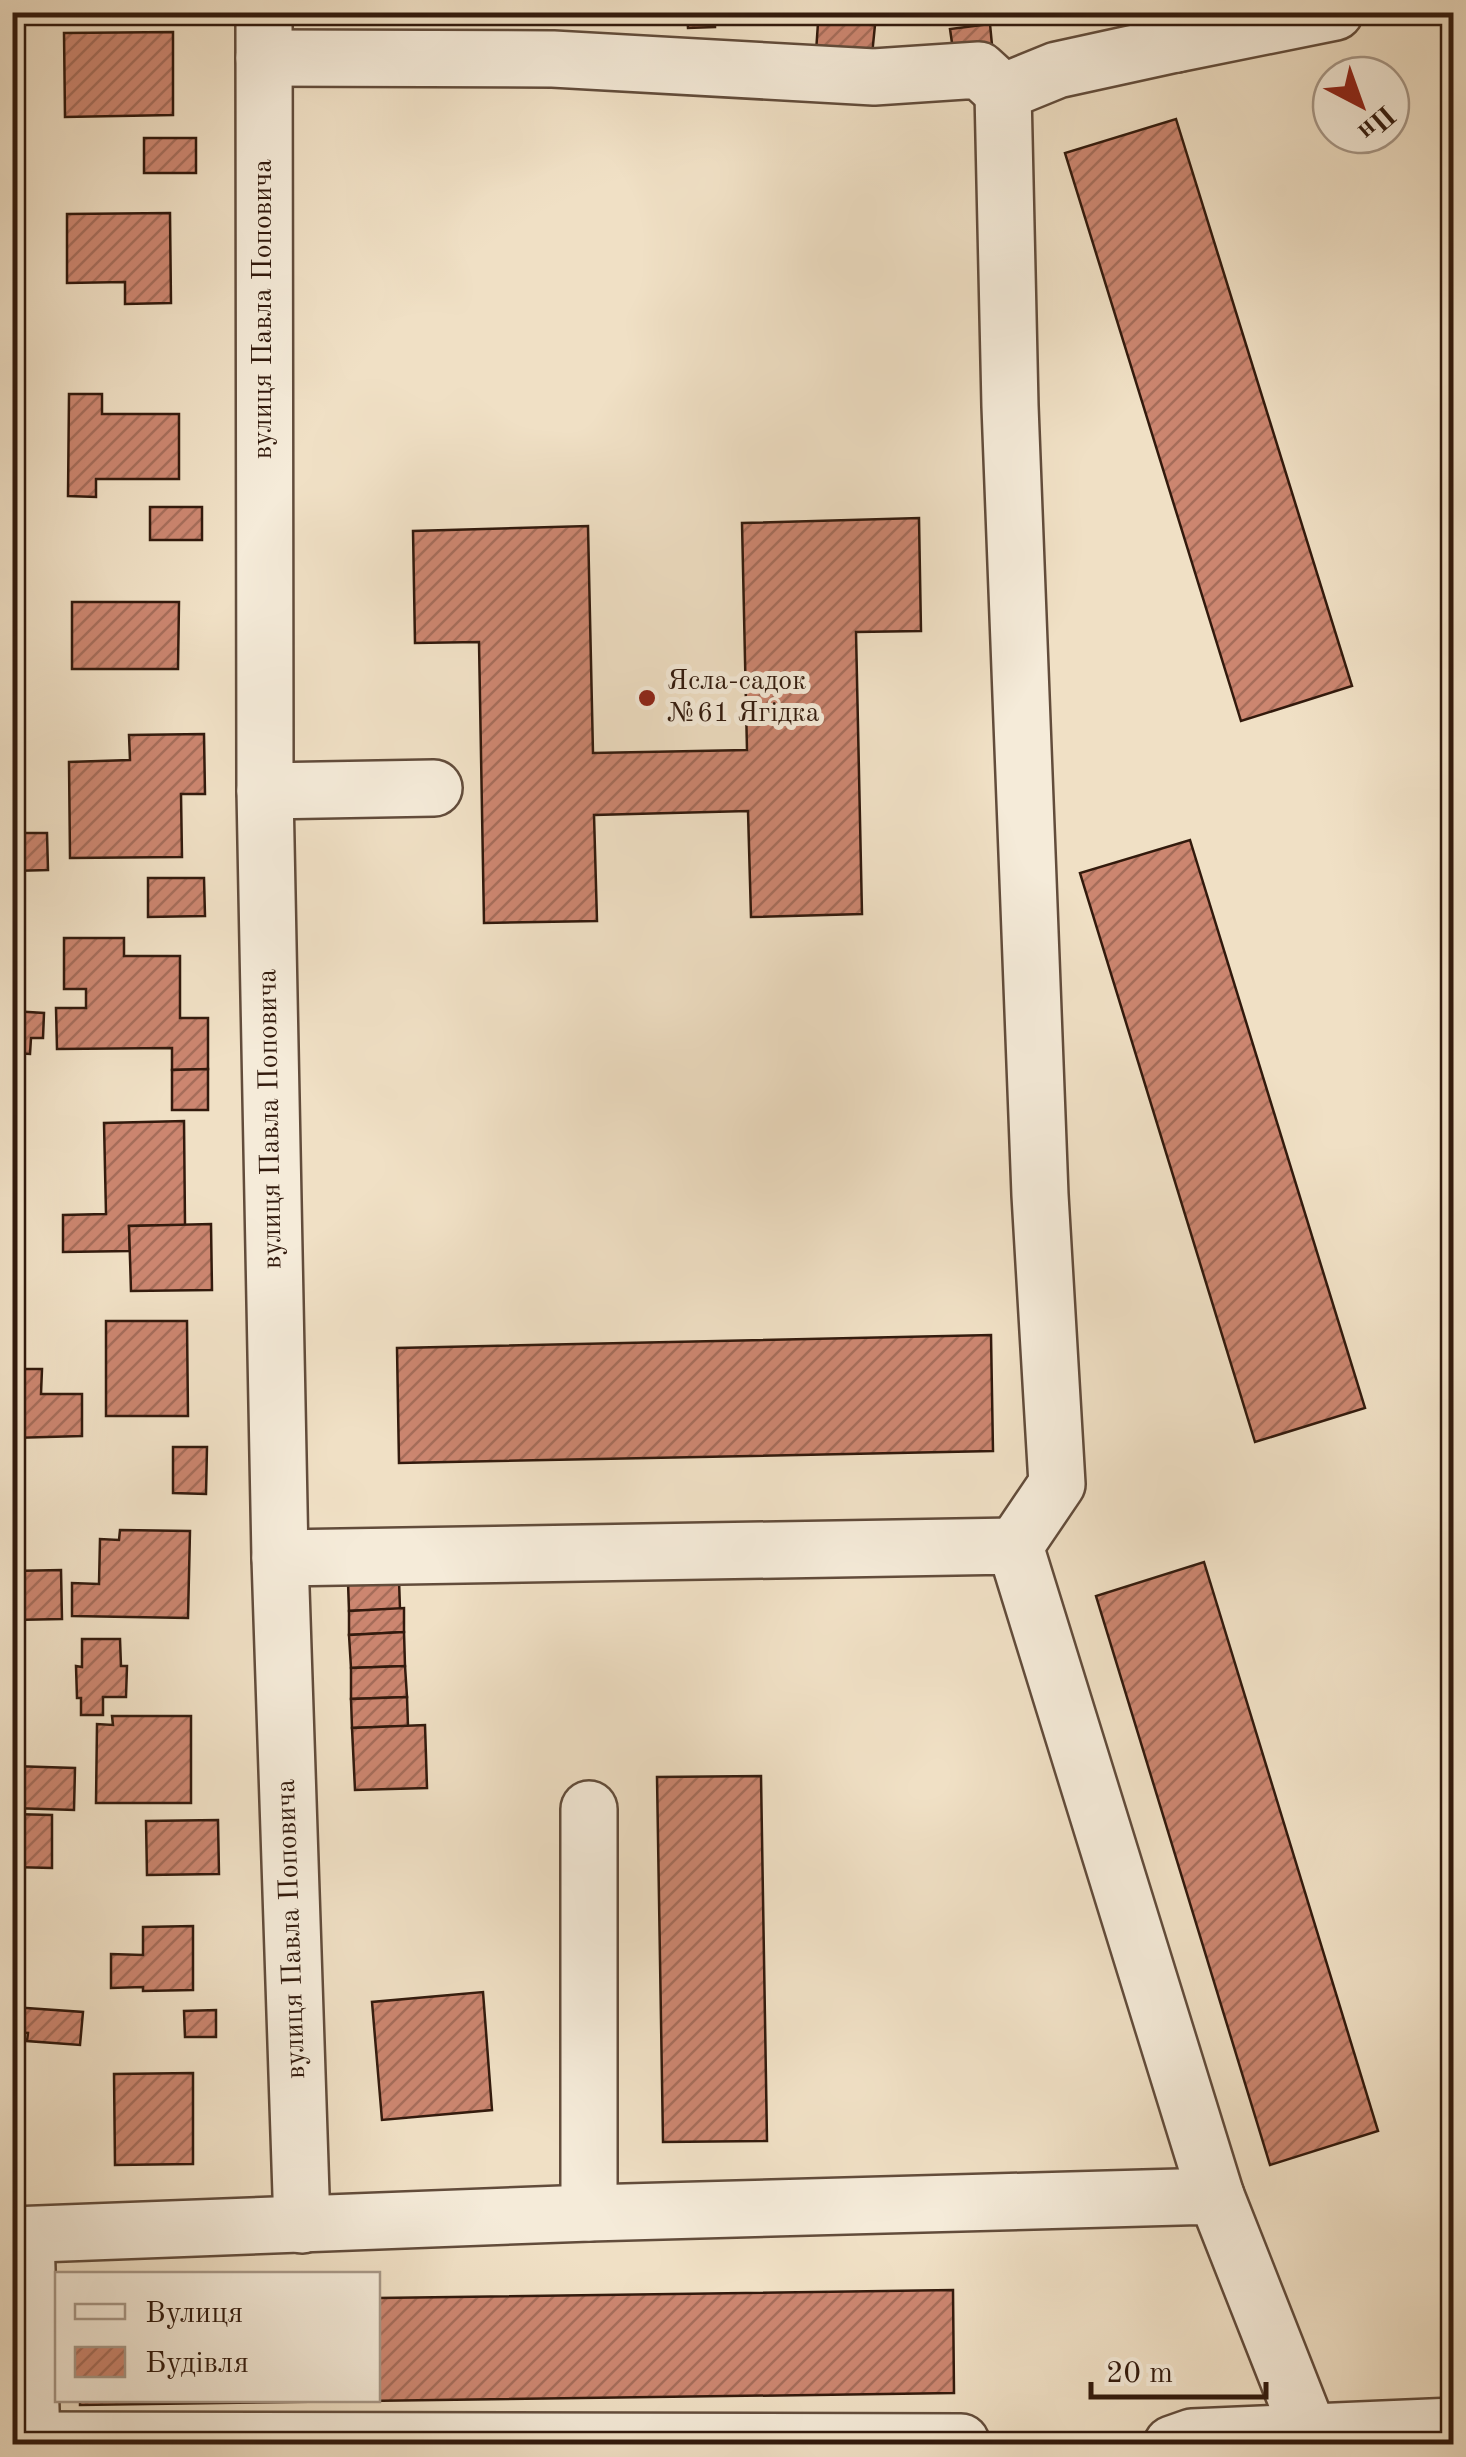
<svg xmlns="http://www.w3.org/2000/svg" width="1466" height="2457" viewBox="0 0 1466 2457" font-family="'Old Standard TT',serif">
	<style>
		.building { fill: url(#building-hatch); stroke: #321a0d; stroke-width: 2.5 }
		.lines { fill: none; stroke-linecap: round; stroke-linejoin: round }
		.minor-casing { stroke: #624c3b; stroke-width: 60 }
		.minor { stroke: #f5ebd9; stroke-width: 55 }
		.poi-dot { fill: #8f2418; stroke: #f5ebd9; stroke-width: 4 }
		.labels { text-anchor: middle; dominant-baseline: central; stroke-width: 10; stroke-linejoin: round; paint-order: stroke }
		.street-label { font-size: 28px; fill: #321a0d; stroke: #f5ebd9 }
		.poi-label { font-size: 28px; fill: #321a0d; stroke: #f5ebd9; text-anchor: start }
	</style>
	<defs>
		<pattern id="building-hatch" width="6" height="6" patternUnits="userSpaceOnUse" patternTransform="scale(2.5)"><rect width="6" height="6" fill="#cc8670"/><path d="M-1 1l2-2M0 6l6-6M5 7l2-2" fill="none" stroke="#a66d5a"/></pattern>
	</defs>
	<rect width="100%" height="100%" fill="#f0e0c5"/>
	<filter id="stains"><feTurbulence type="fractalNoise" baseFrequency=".002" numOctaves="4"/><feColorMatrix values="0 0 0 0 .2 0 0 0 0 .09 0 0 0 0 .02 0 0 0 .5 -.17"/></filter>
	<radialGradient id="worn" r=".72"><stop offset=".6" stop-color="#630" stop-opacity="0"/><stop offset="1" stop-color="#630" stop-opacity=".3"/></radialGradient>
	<g class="building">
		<rect x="378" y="12" width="102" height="6"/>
		<polygon points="687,12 715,12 715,27 688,28"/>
		<polygon points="818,12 877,12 877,15 818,18"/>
		<polygon points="818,23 875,25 872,55 816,52"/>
		<polygon points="990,24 992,45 953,50 950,29"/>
		<polygon points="173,32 173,115 65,117 64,33"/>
		<polygon points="1176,119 1352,686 1241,721 1065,153"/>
		<rect x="144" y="138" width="52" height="35"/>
		<polygon points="170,213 171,303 125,304 125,282 67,283 67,214"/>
		<polygon points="69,394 102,394 102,414 179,414 179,479 96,479 96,497 68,496"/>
		<polygon points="12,457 21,457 22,498 12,498"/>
		<rect x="12" y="503" width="9" height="26"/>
		<rect x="150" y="507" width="52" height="33"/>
		<polygon points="919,518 921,631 856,632 862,914 751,917 748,811 594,815 597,921 484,923 479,642 415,643 413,531 588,526 593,753 747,750 742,523"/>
		<polygon points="72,602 179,602 178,669 72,669"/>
		<rect x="12" y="637" width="8" height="48"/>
		<polygon points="204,734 205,794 181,794 182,857 70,858 69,762 130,760 129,735"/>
		<polygon points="12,833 47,833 48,870 12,871"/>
		<polygon points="1190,840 1365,1408 1255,1442 1080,873"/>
		<polygon points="148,878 204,878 205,916 148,917"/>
		<polygon points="64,938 124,938 124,956 180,956 180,1018 208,1018 208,1069 172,1070 172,1048 57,1049 56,1008 86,1008 86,989 64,989"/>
		<polygon points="12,1011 44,1013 43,1038 31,1038 30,1054 12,1053"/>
		<polygon points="208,1069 208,1110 172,1110 172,1070"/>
		<polygon points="184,1121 185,1225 129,1226 130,1251 63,1252 63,1215 106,1214 104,1123"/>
		<polygon points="211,1224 212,1290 131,1291 129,1226"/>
		<polygon points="106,1321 187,1321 188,1416 106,1416"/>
		<polygon points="991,1335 993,1451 399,1463 397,1348"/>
		<polygon points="12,1369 42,1369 41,1394 82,1394 82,1436 12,1438"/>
		<polygon points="173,1447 207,1447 206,1494 173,1493"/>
		<polygon points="120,1530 190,1531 188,1618 72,1616 72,1583 99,1584 100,1539 119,1540"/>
		<polygon points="1204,1562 1378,2131 1270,2165 1096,1596"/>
		<polygon points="61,1570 62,1619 12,1620 12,1571"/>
		<polygon points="399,1580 400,1609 349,1611 348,1582"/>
		<polygon points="404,1608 404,1632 349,1635 349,1611"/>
		<polygon points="404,1632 405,1666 351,1668 349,1635"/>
		<polygon points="82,1639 120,1639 121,1666 127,1666 126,1697 103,1697 103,1715 81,1715 81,1698 77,1698 76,1666 82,1667"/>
		<polygon points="405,1666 407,1697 351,1699 351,1668"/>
		<polygon points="407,1697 408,1726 352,1728 351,1699"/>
		<polygon points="112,1716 191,1716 191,1803 96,1803 97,1724 113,1725"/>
		<polygon points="425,1725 427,1788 355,1790 352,1728"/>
		<polygon points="12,1766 75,1768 74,1810 12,1808"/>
		<polygon points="761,1776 767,2141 663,2142 657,1777"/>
		<polygon points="12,1814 52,1815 52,1868 12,1867"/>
		<polygon points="218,1820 219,1874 147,1875 146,1821"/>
		<polygon points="193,1926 193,1990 143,1991 143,1987 111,1988 111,1954 143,1955 143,1927"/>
		<polygon points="483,1992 492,2110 382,2120 372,2002"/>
		<polygon points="12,2007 83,2012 80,2045 27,2041 28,2033 12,2032"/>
		<polygon points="216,2010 216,2037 185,2037 184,2011"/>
		<polygon points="193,2073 193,2164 115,2165 114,2074"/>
		<polygon points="953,2290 954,2393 80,2405 80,2400 378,2400 378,2298"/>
	</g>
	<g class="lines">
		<g class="minor-casing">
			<g id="minor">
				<polyline points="264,12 265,791 280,1558 302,2225"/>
				<polyline points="1167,12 1176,44 1335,12"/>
				<polyline points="264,58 553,59 874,77 979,70 1003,92"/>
				<polyline points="265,791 434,788"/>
				<polyline points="1015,1546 1057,1484 1040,1195 1010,406 1003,92 1057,70 1176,44"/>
				<polyline points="280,1558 1015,1546 1216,2196"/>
				<polyline points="589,1809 589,2213"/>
				<polyline points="12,2235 589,2213 1216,2196 1309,2432"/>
				<polyline points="26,2235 32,2444"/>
				<polyline points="12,2440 961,2442"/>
				<polyline points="1172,2444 1192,2437 1454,2426"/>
			</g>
		</g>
		<use href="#minor" class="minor"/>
	</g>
	<circle class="poi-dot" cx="647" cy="698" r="10"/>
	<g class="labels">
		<g class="street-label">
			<text transform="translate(264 309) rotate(-90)">вулиця Павла Поповича</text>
			<text transform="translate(271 1119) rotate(-91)">вулиця Павла Поповича</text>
			<text transform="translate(292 1929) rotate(-92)">вулиця Павла Поповича</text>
		</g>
		<g class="poi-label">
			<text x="667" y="682">Ясла-садок<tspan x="667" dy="32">№61 Ягідка</tspan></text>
		</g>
	</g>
	<rect width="1466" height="2457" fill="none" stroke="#f0e0c5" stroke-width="50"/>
	<rect x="15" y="15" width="1436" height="2427" fill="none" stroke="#321a0d" stroke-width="5"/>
	<rect x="25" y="25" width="1416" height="2407" fill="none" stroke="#321a0d" stroke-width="2.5"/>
	<rect x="55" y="2272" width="325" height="130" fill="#f5ebd9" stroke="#a79787" stroke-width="2.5"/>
	<rect x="75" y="2304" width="50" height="15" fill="#f5ebd9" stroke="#a79787" stroke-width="2.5"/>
	<text x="145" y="2322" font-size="30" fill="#321a0d">Вулиця</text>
	<rect x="75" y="2347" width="50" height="30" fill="url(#building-hatch)" stroke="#a79787" stroke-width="2.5"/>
	<text x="145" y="2372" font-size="30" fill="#321a0d">Будівля</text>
	<g transform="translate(1361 105) rotate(139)"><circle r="48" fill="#f5ebd9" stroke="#a79787" stroke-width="2.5"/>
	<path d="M0-8L18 38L0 25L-18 38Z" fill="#8f2418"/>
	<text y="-15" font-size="28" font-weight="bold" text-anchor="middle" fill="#321a0d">Пн</text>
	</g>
	<path d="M1091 2382v15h175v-15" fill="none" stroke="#321a0d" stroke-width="5"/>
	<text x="1106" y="2382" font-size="30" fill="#321a0d" stroke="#f5ebd9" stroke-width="8" paint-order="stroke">20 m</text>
	<rect width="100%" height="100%" filter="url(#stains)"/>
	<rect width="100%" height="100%" fill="url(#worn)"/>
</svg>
